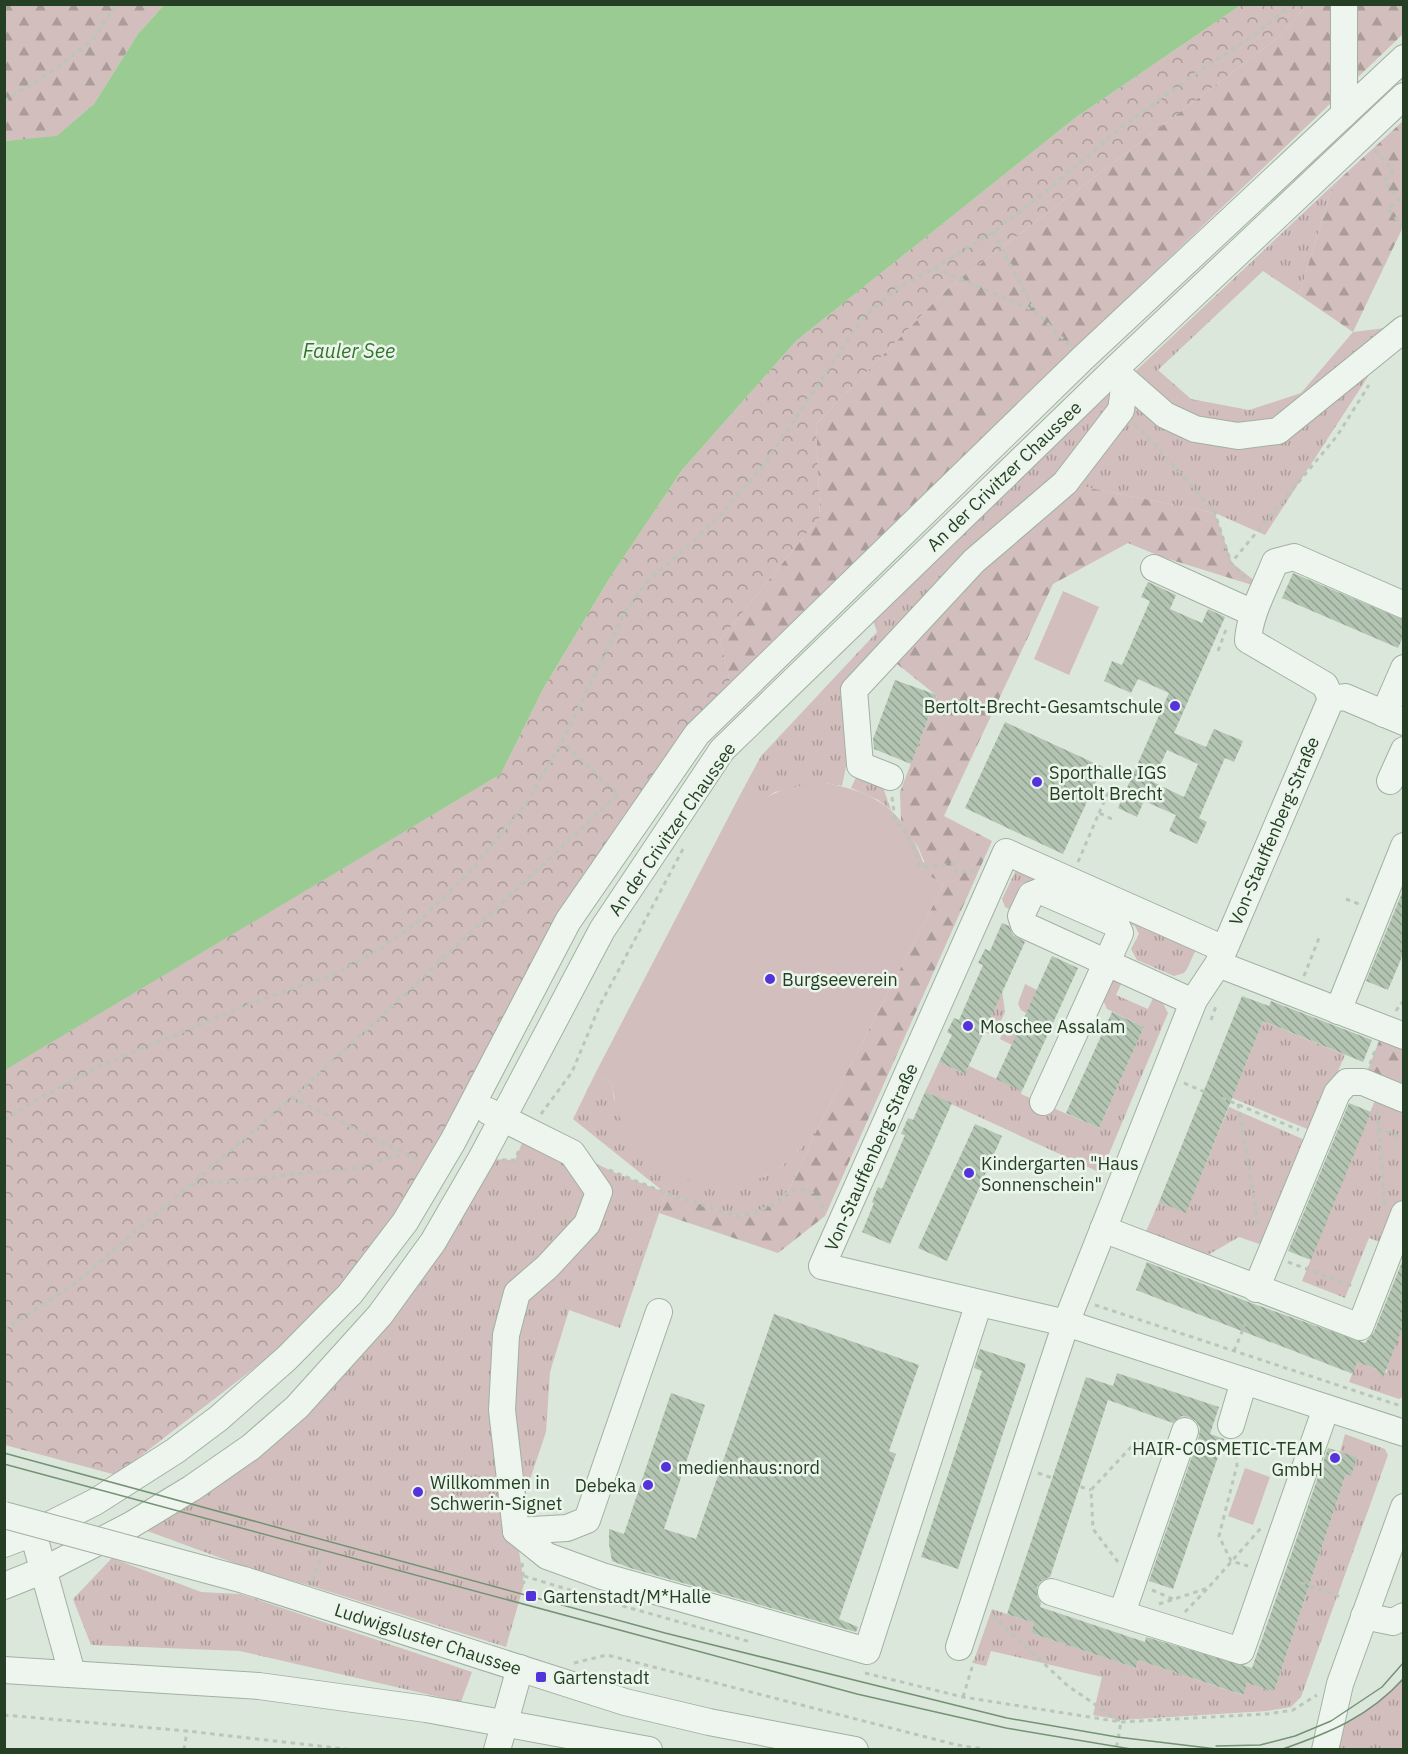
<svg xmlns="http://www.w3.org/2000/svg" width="1408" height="1754" viewBox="0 0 1408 1754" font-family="'IBM Plex Sans',sans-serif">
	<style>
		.grass { fill: url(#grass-tufts) }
		.forest { fill: url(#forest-firs) }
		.park { fill: url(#park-crowns) }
		.garden { fill: #d2bebc }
		.water { fill: #9acb93 }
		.building { fill: url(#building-back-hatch); fill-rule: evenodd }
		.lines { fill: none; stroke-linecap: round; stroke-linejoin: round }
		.minor-casing { stroke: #a1b1a0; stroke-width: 28 }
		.path { stroke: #b9c6b9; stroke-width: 3; stroke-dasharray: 4.5 4.5; stroke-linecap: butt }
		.minor { stroke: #eef5ee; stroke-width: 26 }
		.tram { stroke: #749274; stroke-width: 1.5 }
		.minor-bridge-casing { stroke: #a1b1a0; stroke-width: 28; stroke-linecap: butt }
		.minor-bridge { stroke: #eef5ee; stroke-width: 26 }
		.poi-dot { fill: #5533da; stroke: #ebf5eb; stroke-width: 2 }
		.labels { text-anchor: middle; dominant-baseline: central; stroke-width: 5; stroke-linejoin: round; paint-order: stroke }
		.street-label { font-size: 18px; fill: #243f24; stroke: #ebf5eb }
		.poi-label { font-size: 18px; fill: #243f24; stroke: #ebf5eb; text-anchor: start }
		.water-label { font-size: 20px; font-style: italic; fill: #32762b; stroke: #ebf5eb }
	</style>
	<defs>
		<pattern id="grass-tufts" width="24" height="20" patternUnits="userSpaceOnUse" patternTransform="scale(1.5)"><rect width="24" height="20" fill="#d2bebc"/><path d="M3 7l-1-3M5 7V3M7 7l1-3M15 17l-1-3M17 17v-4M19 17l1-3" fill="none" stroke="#aa9c99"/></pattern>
		<pattern id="forest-firs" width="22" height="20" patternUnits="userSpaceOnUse" patternTransform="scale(1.5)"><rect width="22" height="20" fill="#d2bebc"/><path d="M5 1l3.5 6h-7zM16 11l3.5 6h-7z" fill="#aa9c99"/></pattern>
		<pattern id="park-crowns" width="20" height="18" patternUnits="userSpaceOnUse" patternTransform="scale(1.5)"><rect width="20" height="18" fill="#d2bebc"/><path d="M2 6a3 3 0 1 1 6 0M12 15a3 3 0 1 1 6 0" fill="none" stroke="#aa9c99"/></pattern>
		<pattern id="building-back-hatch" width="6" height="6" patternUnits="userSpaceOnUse" patternTransform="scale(1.5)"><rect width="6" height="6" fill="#b3c5b2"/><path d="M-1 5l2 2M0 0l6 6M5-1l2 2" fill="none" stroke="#91a191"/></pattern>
	</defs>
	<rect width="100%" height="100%" fill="#dce7db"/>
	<g class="grass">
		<polygon points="1333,185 1299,295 1263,271 1158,370 1191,399 1249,410 1301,393 1353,332 1401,326 1265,535 1215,513 1065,483 845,691 849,752 842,786 825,783 775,792 757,804 740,795 761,756 877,632 873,620 1077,422 1125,381"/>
		<polygon points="858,773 881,782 891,810 878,800 851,788"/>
		<polygon points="1017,868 1198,945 1187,969 1184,973 1174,976 1137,960 1131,949 1139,934 1135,926 1033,880 1021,884 1009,909 1005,907 1002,899"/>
		<polygon points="1108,978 1122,982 1116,995 1148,1009 1154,996 1162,1001 1168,1013 1101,1173 925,1092 939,1062 965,1074 969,1066 1022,1091 1021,1094 1099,1128 1144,1027 1107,1009 1102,998"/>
		<polygon points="1025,984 1037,990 1026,1013 1021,1010 1018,1004"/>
		<polygon points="1002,991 1005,1012 994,1036 984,1032"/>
		<polygon points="1263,1021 1345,1055 1312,1131 1232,1098"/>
		<polygon points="1014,1022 1022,1024 1012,1045 1000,1039 1005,1027"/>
		<polygon points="595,1074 612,1083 614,1099 653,1161 678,1176 764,1177 783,1165 799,1150 818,1128 788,1192 775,1204 755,1212 736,1216 666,1193 620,1328 569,1310 550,1372 546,1432 518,1515 516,1531 524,1584 506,1647 311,1586 248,1568 131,1525 297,1407 481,1159 515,1160 527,1131 618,1174 664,1192 573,1119"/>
		<polygon points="1377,1095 1403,1106 1403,1197 1385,1244 1369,1238 1345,1298 1302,1281"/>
		<polygon points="1229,1107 1307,1141 1265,1246 1239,1237 1201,1259 1144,1236 1159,1202 1186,1212"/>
		<polygon points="1403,1323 1403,1397 1399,1399 1349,1382 1357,1362 1378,1370 1381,1375 1387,1372 1387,1367"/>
		<polygon points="1345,1434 1385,1449 1388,1455 1301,1697 1291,1707 1267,1711 1121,1720 1093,1715 1102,1677 991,1651 986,1666 973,1663 992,1609 1034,1623 1031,1633 1136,1668 1138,1660 1242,1695 1247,1683 1274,1692 1346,1474 1350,1476 1356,1457 1340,1452"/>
		<polygon points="112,1558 201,1592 241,1594 472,1672 461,1702 240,1651 91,1645 73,1599"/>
		<path d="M1403,1678V1749L1325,1750L1328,1733C1357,1717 1382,1702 1403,1678Z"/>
	</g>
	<g class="forest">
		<polygon points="4,5 164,5 138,34 94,104 57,137 5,141"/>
		<polygon points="1307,5 1403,5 1403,34 1019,402 732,689 720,640 820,517 816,424 946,290 1280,36"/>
		<polygon points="1403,121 1403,227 1353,332 1299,295 1333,185"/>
		<polygon points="1065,483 1215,513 1232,563 1265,589 1162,557 1128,543 1053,584 944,816 992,841 825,1216 778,1253 659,1213 666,1193 736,1216 755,1212 775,1204 788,1192 818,1128 944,884 931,877 918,847 901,822 900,792 937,696 886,655"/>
		<polygon points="1384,1028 1403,1036 1403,1099 1363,1082"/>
	</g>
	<polygon class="park" points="1241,5 1307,5 1280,36 946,290 816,424 820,517 720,640 732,689 697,734 350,1294 116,1475 5,1445 4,1070 501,774 543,689 609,579 682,470 796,341 1075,118"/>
	<g class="garden">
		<polygon points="1063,591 1099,607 1069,675 1034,659"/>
		<path d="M825,783C876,792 905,811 923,862H933L934,871L931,877L944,884L818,1128C802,1147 786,1167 763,1177C723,1195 669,1182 639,1151C622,1133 615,1106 612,1083L595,1074L740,795L757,803C781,788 797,785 825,783Z"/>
		<polygon points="1245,1468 1270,1477 1253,1525 1228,1516"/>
	</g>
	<polygon class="water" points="164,5 1241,5 1075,118 796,341 682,470 609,579 543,689 501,774 5,1070 5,141 57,136 94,104 138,34"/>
	<g class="building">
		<polygon points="1293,573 1404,620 1404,635 1398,648 1282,598"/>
		<path d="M1148,582L1176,595L1170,609L1202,623L1208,609L1225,617L1174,733L1206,747L1214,729L1243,741L1234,762L1225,758L1199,818L1207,822L1197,844L1169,831L1176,815L1144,801L1137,817L1118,808L1169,693L1138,679L1131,693L1104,681L1112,661L1122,665L1150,601L1141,597ZM1167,750L1198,764L1184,797L1153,782Z"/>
		<polygon points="895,680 937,695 911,764 874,749 873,739"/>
		<polygon points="1005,722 1103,767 1063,854 965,808"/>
		<polygon points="1404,888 1404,952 1388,990 1366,981"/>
		<polygon points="1002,923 1009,926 1013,935 1025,942 965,1074 939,1062 952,1035 947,1032 954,1018 959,1020 983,965 978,963 985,949 990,951"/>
		<polygon points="1052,956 1078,968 1022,1091 996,1079"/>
		<polygon points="1242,996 1269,1006 1271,1001 1372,1040 1363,1062 1263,1021 1186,1213 1159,1202"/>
		<polygon points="1112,1012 1144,1027 1099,1128 1066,1113"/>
		<polygon points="925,1092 952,1103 890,1244 862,1232 874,1203 872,1202 878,1187 882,1189 905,1135 901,1134 908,1118 913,1120"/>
		<polygon points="1349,1103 1371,1112 1311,1260 1288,1251"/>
		<polygon points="975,1124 1002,1136 947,1261 918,1248"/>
		<polygon points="1404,1257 1404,1323 1383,1378 1376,1369 1357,1362 1353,1374 1136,1290 1147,1262 1251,1303 1365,1343 1374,1332"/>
		<polygon points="774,1314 919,1365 889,1451 896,1454 839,1619 858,1627 856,1632 630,1568 612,1561 609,1544 609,1529 624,1534 671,1393 705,1405 664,1529 696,1539"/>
		<polygon points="980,1349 1026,1364 958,1569 921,1557 982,1371 974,1368"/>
		<polygon points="1117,1373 1219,1407 1210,1434 1224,1439 1173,1589 1149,1581 1199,1436 1200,1428 1196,1421 1189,1417 1182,1416 1173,1423 1108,1400 1050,1577 1041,1581 1037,1587 1037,1596 1041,1603 1040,1607 1145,1642 1146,1637 1252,1668 1328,1448 1357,1457 1351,1476 1346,1474 1274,1692 1247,1683 1243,1695 1138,1660 1136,1668 1031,1633 1034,1623 1007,1614 1086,1377 1113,1386"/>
	</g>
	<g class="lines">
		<g class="minor-casing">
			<g id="minor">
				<polyline points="1344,4 1344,114"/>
				<polyline points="1116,372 1165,415 1195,429 1238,436 1278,431 1404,329"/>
				<polyline points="1154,568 1253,613"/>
				<path d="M1331,699L1325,685L1248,640C1250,613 1265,588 1275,562L1294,557L1404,605"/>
				<polyline points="1331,699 1345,697 1404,722"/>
				<polyline points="1384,714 1404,668"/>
				<polyline points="890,777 860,765 854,690 974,561 1065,483 1121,410 1125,381"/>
				<polyline points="1390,781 1404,750"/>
				<polyline points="1224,949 1006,852 822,1266 1066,1323 1404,1433"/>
				<polyline points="1218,964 1404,1036"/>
				<polyline points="1338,1011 1404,846"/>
				<polyline points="1043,1102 1120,933 1116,924 1041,891 1031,895 1021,916 1024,925 1193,1002"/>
				<polyline points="488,1111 572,1153 599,1192 587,1224 547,1267 517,1293 506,1335 502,1410 516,1531"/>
				<polyline points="1103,1229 1360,1327 1404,1214"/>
				<polyline points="1256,1289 1337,1093 1347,1082 1363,1082 1404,1099"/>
				<polyline points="1231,1425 1244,1381"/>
				<polyline points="516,1531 547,1556 602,1576 867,1651 975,1315"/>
				<polyline points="516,1531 567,1528 587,1520 659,1312"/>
				<polyline points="33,1533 72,1673"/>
				<polyline points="4,1544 33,1533 95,1502 175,1451 219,1418 287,1358 350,1294 405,1222 453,1141 568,921 697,734 1083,358 1404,58"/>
				<polyline points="244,1580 625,1702 709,1722 855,1750"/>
				<polyline points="4,1586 44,1570 131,1525 192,1488 251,1447 297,1407 380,1315 433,1242 481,1159 602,930 722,750 1114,370 1404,96"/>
				<polyline points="1051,1592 1241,1651 1326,1408"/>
				<polyline points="1122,1613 1185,1431"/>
				<polyline points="1364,1616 1393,1622 1404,1616"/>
				<polyline points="959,1647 1066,1323 1194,1000 1218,964 1331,699"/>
				<polyline points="4,1670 259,1686 426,1709 649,1750"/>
				<polyline points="497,1750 520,1668"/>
				<polyline points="1325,1750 1340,1684 1404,1507"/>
			</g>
		</g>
		<g class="path">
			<polyline points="4,101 56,69 93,39 117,4"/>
			<polyline points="1375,150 1393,171 1384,181 1399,199 1388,209 1403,227"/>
			<polyline points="993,232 1035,311"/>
			<polyline points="935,268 1035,311 1069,345"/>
			<polyline points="1135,424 1161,451 1215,513 1231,563"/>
			<polyline points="1246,578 1231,563 1337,436 1369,385"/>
			<polyline points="1218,651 1227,627"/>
			<polyline points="892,797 895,820 906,833 914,849 920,867 955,864 956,872 976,871"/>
			<polyline points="1099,813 1117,773"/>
			<polyline points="1078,862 1099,813 1114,820"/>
			<polyline points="1346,899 1359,904"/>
			<polyline points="1304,976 1319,938"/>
			<polyline points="1396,1011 1401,1003 1404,1004"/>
			<polyline points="1211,1020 1216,1006"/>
			<polyline points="1370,1064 1376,1048"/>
			<polyline points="1184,1083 1207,1093"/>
			<polyline points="292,1098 419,1160"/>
			<polyline points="1222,1098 1299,1130"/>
			<polyline points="1238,1104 1259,1227"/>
			<polyline points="1377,1111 1385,1206"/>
			<polyline points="541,1114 572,1072 600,1005 683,849"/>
			<polyline points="4,1120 38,1099 98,1067 249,1004 337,973 380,949 421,919 470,872 527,802 562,742 627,609 646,583 713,523 764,465 862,319 898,288 935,268 993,232 1055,184 1123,126 1195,74 1257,33 1292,4"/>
			<polyline points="1377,1128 1404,1139"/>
			<polyline points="502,1160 515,1160 519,1150"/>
			<polyline points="609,1170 666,1193 736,1216 755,1212 775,1204 788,1192 800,1189 812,1192 821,1203 824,1212"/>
			<polyline points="191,1185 355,1168 404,1154"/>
			<polyline points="1288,1262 1355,1287"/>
			<polyline points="1095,1305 1404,1407"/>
			<polyline points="4,1330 74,1284 292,1098 385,1013 618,794 562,742"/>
			<polyline points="1234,1351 1247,1320"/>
			<polyline points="1234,1445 1237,1465 1219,1536 1231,1561 1248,1566"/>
			<polyline points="1038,1473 1055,1479"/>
			<polyline points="1072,1484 1091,1490"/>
			<polyline points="1118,1562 1093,1529 1091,1490 1131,1447 1158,1448"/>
			<polyline points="522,1563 524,1584"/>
			<polyline points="524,1576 593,1597"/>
			<polyline points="313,1581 321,1558"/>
			<polyline points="1301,1583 1341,1597"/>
			<polyline points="1152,1590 1173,1599"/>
			<polyline points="605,1601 751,1642"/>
			<polyline points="1159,1604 1208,1588 1261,1528"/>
			<polyline points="1185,1612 1207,1589"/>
			<polyline points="992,1615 1068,1686 1121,1722 1116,1750"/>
			<polyline points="574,1663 607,1655 957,1745 990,1750"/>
			<polyline points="865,1673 963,1697 1121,1722 1267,1714 1293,1710 1317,1695"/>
			<polyline points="963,1697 974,1661"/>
			<polyline points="4,1715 187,1731 354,1750"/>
			<polyline points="184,1750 187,1731"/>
		</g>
		<use href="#minor" class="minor"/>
		<g class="tram">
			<polyline points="4,1453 665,1633 1007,1718 1117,1737 1225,1750"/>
			<polyline points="4,1464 857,1694 1006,1728 1137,1750"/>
			<polyline points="1216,1746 1260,1745 1295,1736 1331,1721 1382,1687 1404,1662"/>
			<path d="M1280,1750C1329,1733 1369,1717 1404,1678"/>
		</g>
		<g class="minor-bridge-casing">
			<polyline id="minor-bridge" points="4,1515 244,1580"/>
		</g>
		<use href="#minor-bridge" class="minor-bridge"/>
	</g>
	<g class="poi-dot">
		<circle cx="1175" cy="706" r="6"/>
		<circle cx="1037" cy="782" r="6"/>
		<circle cx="770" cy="979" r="6"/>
		<circle cx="968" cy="1026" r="6"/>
		<circle cx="969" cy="1173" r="6"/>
		<circle cx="1335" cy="1458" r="6"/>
		<circle cx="666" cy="1467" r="6"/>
		<circle cx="648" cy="1485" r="6"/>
		<circle cx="418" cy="1492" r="6"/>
		<rect x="525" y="1590" width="12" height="12" rx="3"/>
		<rect x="535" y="1671" width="12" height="12" rx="3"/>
	</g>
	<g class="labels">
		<g class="street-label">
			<text transform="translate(1004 476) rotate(-44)">An der Crivitzer Chaussee</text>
			<text transform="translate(672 829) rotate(-55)">An der Crivitzer Chaussee</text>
			<text transform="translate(1274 831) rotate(-67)">Von-Stauffenberg-Straße</text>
			<text transform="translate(871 1157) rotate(-66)">Von-Stauffenberg-Straße</text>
			<text transform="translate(428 1639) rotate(18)">Ludwigsluster Chaussee</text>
		</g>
		<g class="poi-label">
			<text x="1163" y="706" text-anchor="end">Bertolt-Brecht-Gesamtschule</text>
			<text x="1049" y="772">Sporthalle IGS<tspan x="1049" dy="21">Bertolt Brecht</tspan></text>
			<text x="782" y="979">Burgseeverein</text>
			<text x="980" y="1026">Moschee Assalam</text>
			<text x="981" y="1163">Kindergarten "Haus<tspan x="981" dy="21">Sonnenschein"</tspan></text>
			<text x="1323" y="1448" text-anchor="end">HAIR-COSMETIC-TEAM<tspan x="1323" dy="21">GmbH</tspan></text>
			<text x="678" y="1467">medienhaus:nord</text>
			<text x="430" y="1482">Willkommen in<tspan x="430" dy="21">Schwerin-Signet</tspan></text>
			<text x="636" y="1485" text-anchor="end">Debeka</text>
			<text x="543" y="1596">Gartenstadt/M*Halle</text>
			<text x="553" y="1677">Gartenstadt</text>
		</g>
		<g class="water-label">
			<text x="349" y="350">Fauler See</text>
		</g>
	</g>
	<rect width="1408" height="1754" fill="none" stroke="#243f24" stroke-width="12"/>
</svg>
